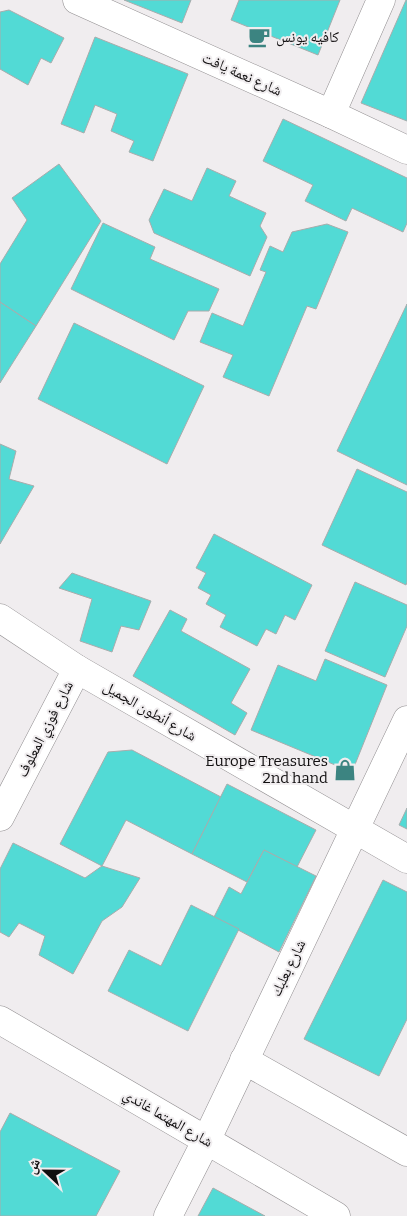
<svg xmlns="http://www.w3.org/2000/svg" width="407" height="1216" viewBox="0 0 407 1216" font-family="Bitter,'Noto Naskh Arabic',serif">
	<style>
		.building { fill: #52dad5; stroke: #a8acac }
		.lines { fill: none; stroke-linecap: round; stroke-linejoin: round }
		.minor-casing { stroke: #918e90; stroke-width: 29 }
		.minor { stroke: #fff; stroke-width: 28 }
		.labels { text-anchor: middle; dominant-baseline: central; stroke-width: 4; stroke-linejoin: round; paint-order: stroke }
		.poi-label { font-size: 15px; fill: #110f10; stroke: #f0edef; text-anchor: start }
		.street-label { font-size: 15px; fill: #110f10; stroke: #f0edef }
	</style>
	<rect width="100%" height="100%" fill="#f0edef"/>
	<g class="building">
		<polygon points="124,0 191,0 182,23"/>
		<polygon points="239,0 340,0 318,55 231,20"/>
		<polygon points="406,0 407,0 407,121 361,103"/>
		<polygon points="9,10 64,38 51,63 41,58 28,85 0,69 0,12"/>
		<polygon points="95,37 188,74 153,161 129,152 134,141 111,131 117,114 95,105 84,133 61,124"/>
		<polygon points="283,119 407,178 407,223 403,232 352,208 346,221 305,201 313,185 263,161"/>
		<polygon points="59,164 101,221 36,326 0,302 0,264 27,220 12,198"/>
		<polygon points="207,168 236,181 229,196 266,213 260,226 267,237 250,276 154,233 149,220 164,189 192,201"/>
		<polygon points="103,223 155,247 150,259 219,289 209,311 188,311 174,340 71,289"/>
		<polygon points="327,224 348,232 316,309 307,306 269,396 223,377 233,355 200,342 212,313 243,326 266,272 260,270 270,246 283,252 292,232"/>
		<polygon points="0,302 36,326 0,383"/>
		<polygon points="407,304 407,485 337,451"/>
		<polygon points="74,323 204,386 167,464 38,399"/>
		<polygon points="0,444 16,451 9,479 34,486 0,544"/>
		<polygon points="357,469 407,492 407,582 406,585 322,545"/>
		<polygon points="214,534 312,585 295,620 285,615 276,634 266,629 257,646 220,627 226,615 206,604 211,595 198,588 206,573 196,568"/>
		<polygon points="72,573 151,601 139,630 121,626 112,652 80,641 92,599 59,588"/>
		<polygon points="355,582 407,605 407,626 385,677 325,651"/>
		<polygon points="170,610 187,619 181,631 250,669 231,703 247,713 235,735 133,676"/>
		<polygon points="325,659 387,685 352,772 251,730 278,665 316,681"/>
		<polygon points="132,750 221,797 192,854 126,820 102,866 60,844 108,752"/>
		<polygon points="227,784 316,830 297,867 264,850 247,882 192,854"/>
		<polygon points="407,808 407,829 399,825"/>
		<polygon points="13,843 85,878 102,866 140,878 122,907 102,921 73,974 39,955 45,936 19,923 9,937 0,932 0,869"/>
		<polygon points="264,850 316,876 279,952 214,917 229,887 241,894"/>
		<polygon points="383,880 407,892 407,1019 379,1076 304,1039"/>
		<polygon points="191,905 239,929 188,1031 108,991 129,950 161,966"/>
		<polygon points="10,1113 120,1171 96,1216 0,1216 0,1132"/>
		<polygon points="213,1188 265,1216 198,1216"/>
	</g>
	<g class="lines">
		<g class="minor-casing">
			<g id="minor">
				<polyline points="77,0 331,114 407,150"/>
				<polyline points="331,114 381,0"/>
				<polyline points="0,618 77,669 407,859"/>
				<polyline points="0,817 77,669"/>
				<polyline points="0,1020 336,1216"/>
				<polyline points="244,1060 407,1152"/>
				<polyline points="168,1216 206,1141 407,720"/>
			</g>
		</g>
		<use href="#minor" class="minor"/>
	</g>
	<defs>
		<g id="cafe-bare" transform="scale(1.725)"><path d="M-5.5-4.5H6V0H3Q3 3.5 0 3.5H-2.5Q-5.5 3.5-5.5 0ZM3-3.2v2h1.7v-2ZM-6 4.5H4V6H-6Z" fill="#3c8481" stroke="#f0edef" stroke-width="2.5" paint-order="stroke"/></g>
		<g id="shop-bare" transform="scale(1.725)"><path d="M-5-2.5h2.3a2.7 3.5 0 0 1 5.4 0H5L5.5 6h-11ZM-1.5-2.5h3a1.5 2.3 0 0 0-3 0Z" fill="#3c8481" stroke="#f0edef" stroke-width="2.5" paint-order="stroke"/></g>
	</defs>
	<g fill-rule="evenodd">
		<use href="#cafe-bare" x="259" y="37"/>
		<use href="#shop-bare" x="345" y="770"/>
	</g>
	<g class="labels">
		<g class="poi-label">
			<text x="276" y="37">كافيه يونس</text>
			<text x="328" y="761" text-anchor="end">Europe Treasures<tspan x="328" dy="17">2nd hand</tspan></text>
		</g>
		<g class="street-label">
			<text transform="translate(242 74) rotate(24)">شارع نعمة يافت</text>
			<text transform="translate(150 711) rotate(30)">شارع أنطون الجميل</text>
			<text transform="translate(45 729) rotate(-63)">شارع فوزي المعلوف</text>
			<text transform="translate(288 968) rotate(-64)">شارع بعلبك</text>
			<text transform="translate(168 1118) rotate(30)">شارع المهتما غاندي</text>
		</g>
	</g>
	<g transform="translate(45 1171) rotate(292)" stroke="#f0edef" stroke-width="4" paint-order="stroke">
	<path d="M0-4L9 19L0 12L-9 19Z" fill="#110f10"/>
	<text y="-8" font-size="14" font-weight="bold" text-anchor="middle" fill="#110f10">ش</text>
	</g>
</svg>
